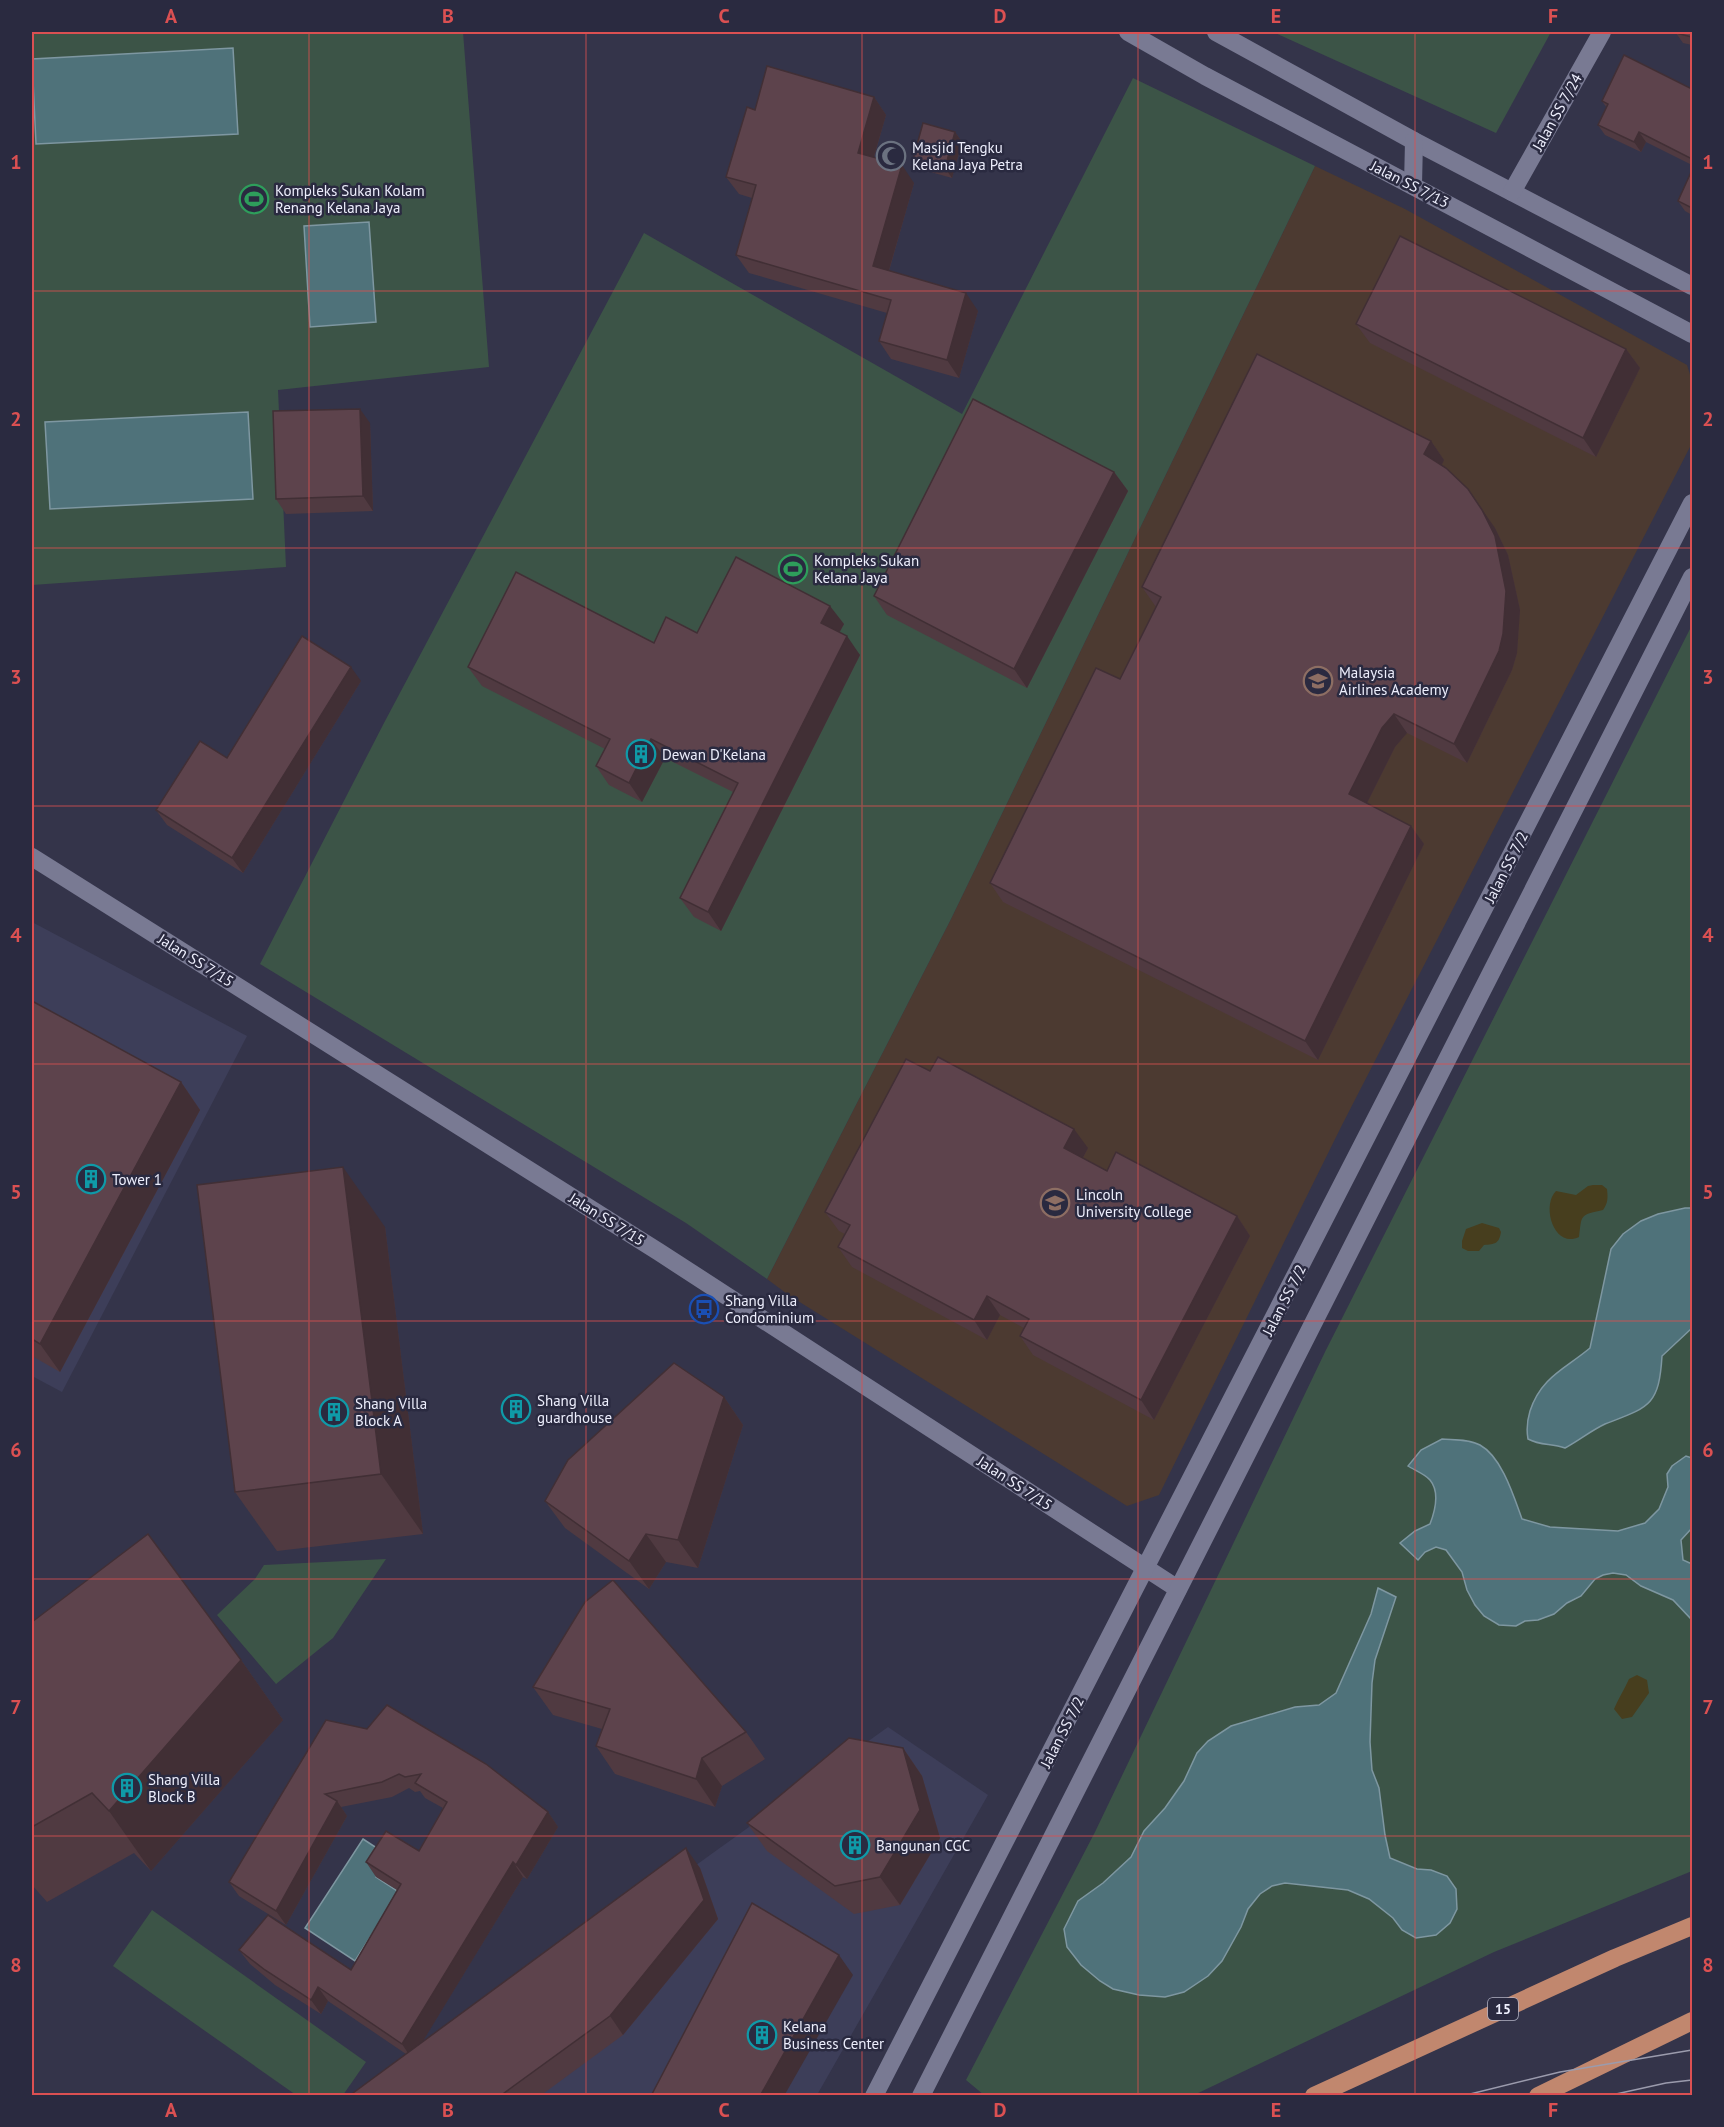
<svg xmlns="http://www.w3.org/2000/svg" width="1724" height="2127" viewBox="0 0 1724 2127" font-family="'PT Sans',sans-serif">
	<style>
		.built { fill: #3d3e59 }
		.education { fill: #4c3a31 }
		.green { fill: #3c5447 }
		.sand { fill: #473e1e }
		.water { fill: #4f727a; stroke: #7e97a1; stroke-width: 1.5 }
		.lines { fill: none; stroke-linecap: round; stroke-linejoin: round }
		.minor { stroke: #797a93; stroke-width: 18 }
		.major { stroke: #c1876e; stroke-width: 18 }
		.tram { stroke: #9b9bad; stroke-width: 1.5 }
		.wall { fill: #503a41 }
		.shaded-wall { fill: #412f35 }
		.building { fill: #5d434c; stroke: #412f35; stroke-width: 1.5 }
		.grid { fill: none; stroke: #db5052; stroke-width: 1.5; stroke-opacity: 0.55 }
		.labels { text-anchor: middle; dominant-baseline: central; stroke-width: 5; stroke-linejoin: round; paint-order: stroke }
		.shield { fill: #2a2a40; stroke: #b2b3c4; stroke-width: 1.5 }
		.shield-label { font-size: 14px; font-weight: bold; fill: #edeefc }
		.street-label { font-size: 15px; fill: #edeefc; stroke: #2a2a40 }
		.poi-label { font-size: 15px; fill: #edeefc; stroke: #2a2a40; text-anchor: start }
		.neatline { fill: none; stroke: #db5052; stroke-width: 2 }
		.grid-label { font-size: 20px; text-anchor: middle; font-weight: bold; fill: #db5052 }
	</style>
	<rect width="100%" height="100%" fill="#34344a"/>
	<g class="built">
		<polygon points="32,922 247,1036 62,1392 32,1376"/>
		<polygon points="888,1727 988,1795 817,2095 371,2096 386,2088"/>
	</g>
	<polygon class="education" points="1315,166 1405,209 1687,365 1692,381 1692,443 1341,1127 1159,1495 1127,1506 790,1296 767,1279 951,919"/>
	<g class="green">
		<polygon points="32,32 463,32 489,367 278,390 286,567 32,585"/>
		<polygon points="1273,32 1551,32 1496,133"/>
		<polygon points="1133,78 1315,166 951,919 767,1279 686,1223 260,964 384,723 644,233 962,414"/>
		<polygon points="1692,625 1692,1871 1494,1952 1194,2095 984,2095 966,2080 1095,1832 1325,1352"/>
		<polygon points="386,1559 333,1638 276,1684 217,1615 255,1579 264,1565"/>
		<polygon points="152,1910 366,2062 343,2095 296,2095 113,1966"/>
	</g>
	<g class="sand">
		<path d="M1593,1185H1602L1607,1189C1608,1198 1608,1203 1603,1210C1579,1215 1582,1215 1579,1237C1554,1249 1541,1206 1556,1191L1576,1195L1588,1186Z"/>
		<path d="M1482,1223L1499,1228L1501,1232C1499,1244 1495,1244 1484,1245L1479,1251H1468L1462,1248V1241L1466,1229Z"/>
		<path d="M1637,1675L1647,1680L1649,1693L1632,1717L1622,1719L1614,1709C1618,1699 1624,1690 1629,1679Z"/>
	</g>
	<g class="water">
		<polygon points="233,48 238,134 36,144 32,59"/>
		<polygon points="369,222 376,322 310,327 304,226"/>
		<polygon points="248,412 253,499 50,509 45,422"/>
		<path d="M1685,1208H1692V1328L1662,1356C1659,1406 1649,1407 1605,1424C1592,1430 1578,1441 1565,1448C1551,1443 1541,1446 1528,1439C1526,1428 1527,1421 1530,1411C1541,1377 1565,1369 1590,1348L1611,1249L1623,1234L1641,1221L1658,1214Z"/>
		<path d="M1442,1439C1454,1440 1469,1439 1480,1445C1502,1457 1514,1497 1522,1519L1550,1527L1618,1531L1645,1523L1659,1509L1668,1487L1667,1474L1672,1466L1686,1456L1692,1458V1528L1681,1540L1683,1560L1692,1564V1620L1673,1600L1641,1586L1626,1575L1613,1573L1603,1575L1595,1579L1581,1596L1567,1603L1554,1614L1538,1620L1525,1621L1516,1626L1499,1625L1484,1616L1475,1605L1467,1590L1462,1572L1446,1550L1436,1547L1425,1552L1418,1560L1400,1543L1415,1531L1430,1524C1435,1511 1440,1492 1430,1480C1425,1474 1414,1470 1408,1466L1421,1450Z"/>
		<polygon points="1378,1588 1396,1597 1375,1660 1372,1683 1370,1742 1372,1770 1379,1788 1385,1835 1390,1858 1417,1869 1431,1870 1447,1876 1456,1889 1457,1909 1450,1923 1436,1935 1416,1938 1402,1930 1393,1918 1369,1899 1348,1890 1285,1883 1272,1886 1260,1894 1248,1909 1241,1927 1222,1961 1208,1976 1184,1992 1165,1997 1139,1995 1113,1989 1100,1981 1081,1965 1067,1947 1064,1929 1078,1901 1103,1883 1131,1857 1144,1831 1165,1808 1184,1781 1197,1753 1208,1741 1231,1726 1295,1707 1319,1705 1336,1693 1371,1614"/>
		<polygon points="363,1839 389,1856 376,1877 399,1892 355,1961 305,1928"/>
	</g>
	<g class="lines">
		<g class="minor">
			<polyline points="1128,32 1205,76 1692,334"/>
			<polyline points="1216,32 1414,141 1692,286"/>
			<polyline points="1413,185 1414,141"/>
			<polyline points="1512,192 1602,32"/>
			<polyline points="32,857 659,1252 1178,1589"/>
			<polyline points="874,2096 1692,503"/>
			<polyline points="921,2096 1692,577"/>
		</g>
		<g class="major">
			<polyline points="1314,2096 1615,1958 1692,1926"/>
			<polyline points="1538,2096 1692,2021"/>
		</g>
		<g class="tram">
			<polyline points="1462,2096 1560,2072 1692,2050"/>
			<polyline points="1607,2096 1666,2083 1692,2080"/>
		</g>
	</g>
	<g class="wall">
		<polygon points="1692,32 1692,45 1683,43 1676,33"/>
		<polygon points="1692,89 1692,165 1646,142 1641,152 1605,135 1598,125 1607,108 1602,101"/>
		<polygon points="874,97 886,115 874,157 914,183 889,271 978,311 959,378 891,359 879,341 887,313 749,273 736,255 752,198 739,194 726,177 755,110"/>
		<polygon points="955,132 962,142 952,178 920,169 913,159"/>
		<polygon points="1692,170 1692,215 1685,211 1678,201"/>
		<polygon points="1356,324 1626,349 1640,368 1596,457 1370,343"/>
		<polygon points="370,423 373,511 286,514 276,499"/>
		<polygon points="1431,441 1444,460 1441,466 1495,528 1508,555 1520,610 1517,653 1512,670 1467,763 1407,733 1395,747 1367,803 1411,826 1424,844 1318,1060 1003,902 990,883 1120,679 1156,607 1142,587"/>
		<polygon points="1114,472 1128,491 1027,688 887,615 874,596"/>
		<polygon points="844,624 839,633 860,655 721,931 694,917 680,898 733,792 665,758 642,802 609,785 596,766 605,749 482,686 468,667 654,643 697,633"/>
		<polygon points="361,681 243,873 167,825 156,810 227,758"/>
		<polygon points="32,1001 181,1082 200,1110 60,1372 32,1356"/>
		<polygon points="930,1071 1088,1148 1083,1158 1107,1171 1237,1216 1250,1236 1154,1420 1033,1355 1020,1336 1024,1328 1000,1315 987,1340 852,1267 838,1247 845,1234 839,1231 825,1212"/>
		<polygon points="385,1227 423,1534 277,1551 235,1492"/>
		<polygon points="724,1397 743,1425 698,1568 666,1562 649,1589 565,1528 545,1501"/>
		<polygon points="32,1622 241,1660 283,1720 151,1871 134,1853 47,1902 32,1885"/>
		<polygon points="533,1687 746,1732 765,1759 722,1786 715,1807 615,1774 596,1746 602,1729 553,1715"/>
		<polygon points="326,1720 548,1812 558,1827 527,1879 523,1877 422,2042 700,1868 718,1919 623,2035 540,2096 349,2096 406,2054 328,2001 321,2014 275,1985 250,1964 239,1950 351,1970 397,1890 376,1877 366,1862 419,1851 443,1808 425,1798 420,1791 415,1792 409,1788 392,1797 341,1807 347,1816 286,1925 239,1896 229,1882"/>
		<polygon points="903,1748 922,1776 940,1838 900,1905 854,1914 767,1851 747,1823"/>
	</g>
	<g class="shaded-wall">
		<polygon points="874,97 886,115 870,170 858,153"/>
		<polygon points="955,132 962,142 952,178 945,168"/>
		<polygon points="1639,132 1646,142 1641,152 1634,142"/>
		<polygon points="902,165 914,183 885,284 873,266"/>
		<polygon points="966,293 978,311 959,378 947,360"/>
		<polygon points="1626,349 1640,368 1596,457 1583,438"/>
		<polygon points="360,409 370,423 373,511 363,496"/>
		<polygon points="1431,441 1444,460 1438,473 1424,454"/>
		<polygon points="1114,472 1128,491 1027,688 1014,669"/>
		<polygon points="1468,489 1495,528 1508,555 1520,610 1517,653 1512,670 1467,763 1454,744"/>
		<polygon points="830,606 844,624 834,642 821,623"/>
		<polygon points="847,636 860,655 721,931 708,912"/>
		<polygon points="351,667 361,681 243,873 232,858"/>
		<polygon points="1394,714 1407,733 1395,747 1362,813 1349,794 1382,728"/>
		<polygon points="651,739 665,758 642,802 629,783"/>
		<polygon points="1411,826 1424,844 1318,1060 1305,1041"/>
		<polygon points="181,1082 200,1110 60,1372 40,1344"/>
		<polygon points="1074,1129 1088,1148 1078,1167 1064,1148"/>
		<polygon points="343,1167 385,1227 423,1534 381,1474"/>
		<polygon points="1237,1216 1250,1236 1154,1420 1141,1400"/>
		<polygon points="987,1296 1000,1315 987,1340 974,1320"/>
		<polygon points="724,1397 743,1425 698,1568 678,1540"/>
		<polygon points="646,1534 666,1562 649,1589 629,1561"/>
		<polygon points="241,1660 283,1720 151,1871 109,1811"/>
		<polygon points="903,1748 922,1776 940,1838 900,1905 880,1877"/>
		<polygon points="702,1758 722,1786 715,1807 696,1779"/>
		<polygon points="337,1801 347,1816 286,1925 276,1911"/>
		<polygon points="548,1812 558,1827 527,1879 516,1865"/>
		<polygon points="686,1848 700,1868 718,1919 623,2035 610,2016"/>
		<polygon points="513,1862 523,1877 412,2059 402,2044"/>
		<polygon points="839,1955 853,1975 784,2096 760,2096"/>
		<polygon points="318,1987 328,2001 321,2014 311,2000"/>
	</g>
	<g class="building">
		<polygon points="1676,32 1692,32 1692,37 1676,33"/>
		<polygon points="1624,55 1692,89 1692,159 1639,132 1634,142 1598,125 1608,104 1602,101"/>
		<polygon points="767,66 874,97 858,153 902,165 873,266 966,293 947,360 879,341 891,300 736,255 756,185 726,177 747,107 755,110"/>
		<polygon points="923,123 955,132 945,168 913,159"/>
		<polygon points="1692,170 1692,208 1678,201"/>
		<polygon points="1400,236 1626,349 1583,438 1356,324"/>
		<polygon points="1257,354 1431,441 1424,454 1446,468 1468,489 1482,510 1495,536 1506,591 1503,634 1499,651 1454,744 1394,714 1382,728 1349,794 1411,826 1305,1041 990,883 1096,668 1120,679 1161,597 1142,587"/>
		<polygon points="973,399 1114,472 1014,669 874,596"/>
		<polygon points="360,409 363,496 276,499 273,411"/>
		<polygon points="736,557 830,606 821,623 847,636 708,912 680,898 738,783 651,739 629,783 596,766 610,739 468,667 516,572 654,643 666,617 697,633"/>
		<polygon points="302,636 351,667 232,858 156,810 200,741 227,758"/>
		<polygon points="32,1001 181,1082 40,1344 32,1339"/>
		<polygon points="938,1057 1074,1129 1064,1148 1107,1171 1116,1152 1237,1216 1141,1400 1020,1336 1029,1319 987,1296 974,1320 838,1247 850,1225 825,1212 906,1059 930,1071"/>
		<polygon points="343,1167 381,1474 235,1492 197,1185"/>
		<polygon points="674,1363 724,1397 678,1540 646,1534 629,1561 545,1501 568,1460"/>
		<polygon points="148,1534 241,1660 109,1811 92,1793 32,1827 32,1622"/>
		<polygon points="613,1580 746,1732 702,1758 696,1779 596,1746 610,1709 533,1687 585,1602"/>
		<polygon points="387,1705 486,1764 548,1812 516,1865 513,1862 402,2044 318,1987 311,2000 265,1970 239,1950 268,1915 351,1970 401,1884 366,1862 386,1831 419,1851 447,1802 415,1783 421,1774 405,1777 399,1774 382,1782 325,1794 337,1801 276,1911 229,1882 326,1720 367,1729"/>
		<polygon points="849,1738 903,1748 920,1810 880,1877 835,1886 747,1823"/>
		<polygon points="686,1848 704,1900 610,2016 500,2096 349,2096"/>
		<polygon points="752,1903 839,1955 760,2096 651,2096"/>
	</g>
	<path class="grid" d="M309,32V2096M586,32V2096M862,32V2096M1138,32V2096M1415,32V2096M32,291H1692M32,548H1692M32,806H1692M32,1064H1692M32,1321H1692M32,1579H1692M32,1836H1692"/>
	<defs>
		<g id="mosque-ring" transform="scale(1.5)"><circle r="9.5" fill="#2a2a40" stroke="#6b7280" stroke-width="1.5"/><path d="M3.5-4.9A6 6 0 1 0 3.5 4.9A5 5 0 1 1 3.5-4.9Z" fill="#6b7280"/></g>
		<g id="stadium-ring" transform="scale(1.5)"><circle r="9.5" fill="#2a2a40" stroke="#2e9e5b" stroke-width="1.5"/><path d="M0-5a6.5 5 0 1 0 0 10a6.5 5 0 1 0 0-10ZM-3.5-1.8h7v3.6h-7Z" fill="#2e9e5b"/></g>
		<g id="university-ring" transform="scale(1.5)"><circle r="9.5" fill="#2a2a40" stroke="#8d6e63" stroke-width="1.5"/><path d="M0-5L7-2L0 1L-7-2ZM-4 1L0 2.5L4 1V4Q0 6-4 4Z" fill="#8d6e63"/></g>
		<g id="building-ring" transform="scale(1.5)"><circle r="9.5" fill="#2a2a40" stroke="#0f9aa8" stroke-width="1.5"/><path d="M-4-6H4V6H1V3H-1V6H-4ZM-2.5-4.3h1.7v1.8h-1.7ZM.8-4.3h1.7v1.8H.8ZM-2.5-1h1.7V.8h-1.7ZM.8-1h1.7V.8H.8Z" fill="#0f9aa8"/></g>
		<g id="bus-ring" transform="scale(1.5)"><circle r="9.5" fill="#2a2a40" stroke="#1a4fb4" stroke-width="1.5"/><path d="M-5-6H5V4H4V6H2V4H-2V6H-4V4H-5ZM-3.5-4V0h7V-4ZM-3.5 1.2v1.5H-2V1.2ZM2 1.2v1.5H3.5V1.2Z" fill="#1a4fb4"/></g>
	</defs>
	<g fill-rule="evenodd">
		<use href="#mosque-ring" x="891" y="156"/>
		<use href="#stadium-ring" x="254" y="199"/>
		<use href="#stadium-ring" x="793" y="569"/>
		<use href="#university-ring" x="1318" y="681"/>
		<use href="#building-ring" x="641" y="754"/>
		<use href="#building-ring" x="91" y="1179"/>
		<use href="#university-ring" x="1055" y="1203"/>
		<use href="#bus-ring" x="704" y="1309"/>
		<use href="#building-ring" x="516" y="1409"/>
		<use href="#building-ring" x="334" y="1412"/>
		<use href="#building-ring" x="127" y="1788"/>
		<use href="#building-ring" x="855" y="1845"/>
		<use href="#building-ring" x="762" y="2035"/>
	</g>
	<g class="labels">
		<rect class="shield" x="1488" y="1998" width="30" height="22" rx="4.5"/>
		<g class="shield-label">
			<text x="1503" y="2009">15</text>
		</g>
		<g class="street-label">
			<text transform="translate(1557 112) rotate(-61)">Jalan SS 7/24</text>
			<text transform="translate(1410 184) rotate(27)">Jalan SS 7/13</text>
			<text transform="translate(1506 867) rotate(-63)">Jalan SS 7/2</text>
			<text transform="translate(196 960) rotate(32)">Jalan SS 7/15</text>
			<text transform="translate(607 1219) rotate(32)">Jalan SS 7/15</text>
			<text transform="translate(1284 1300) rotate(-63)">Jalan SS 7/2</text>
			<text transform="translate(1015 1483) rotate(33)">Jalan SS 7/15</text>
			<text transform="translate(1062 1732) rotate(-63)">Jalan SS 7/2</text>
		</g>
		<g class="poi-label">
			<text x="912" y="147">Masjid Tengku<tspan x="912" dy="17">Kelana Jaya Petra</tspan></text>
			<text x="275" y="190">Kompleks Sukan Kolam<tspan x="275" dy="17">Renang Kelana Jaya</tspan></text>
			<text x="814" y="560">Kompleks Sukan<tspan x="814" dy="17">Kelana Jaya</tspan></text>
			<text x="1339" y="672">Malaysia<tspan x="1339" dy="17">Airlines Academy</tspan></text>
			<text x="662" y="754">Dewan D'Kelana</text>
			<text x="112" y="1179">Tower 1</text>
			<text x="1076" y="1194">Lincoln<tspan x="1076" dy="17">University College</tspan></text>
			<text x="725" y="1300">Shang Villa<tspan x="725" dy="17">Condominium</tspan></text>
			<text x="537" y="1400">Shang Villa<tspan x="537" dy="17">guardhouse</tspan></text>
			<text x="355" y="1403">Shang Villa<tspan x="355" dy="17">Block A</tspan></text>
			<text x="148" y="1779">Shang Villa<tspan x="148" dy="17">Block B</tspan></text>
			<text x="876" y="1845">Bangunan CGC</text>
			<text x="783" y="2026">Kelana<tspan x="783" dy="17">Business Center</tspan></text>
		</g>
	</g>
	<rect width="1724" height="2127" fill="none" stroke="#2a2a40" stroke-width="66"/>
	<rect x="33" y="33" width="1658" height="2061" class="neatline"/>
	<g class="grid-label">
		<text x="171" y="23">A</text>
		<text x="448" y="23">B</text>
		<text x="724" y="23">C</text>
		<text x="1000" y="23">D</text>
		<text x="1276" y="23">E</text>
		<text x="1553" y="23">F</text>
		<text x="16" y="169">1</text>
		<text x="1708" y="169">1</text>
		<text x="16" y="426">2</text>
		<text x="1708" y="426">2</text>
		<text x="16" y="684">3</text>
		<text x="1708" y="684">3</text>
		<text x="16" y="942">4</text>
		<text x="1708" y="942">4</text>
		<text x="16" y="1199">5</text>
		<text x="1708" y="1199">5</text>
		<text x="16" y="1457">6</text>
		<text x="1708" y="1457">6</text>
		<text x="16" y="1714">7</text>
		<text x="1708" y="1714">7</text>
		<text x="16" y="1972">8</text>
		<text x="1708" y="1972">8</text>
		<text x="171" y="2117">A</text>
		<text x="448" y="2117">B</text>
		<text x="724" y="2117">C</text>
		<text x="1000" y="2117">D</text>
		<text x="1276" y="2117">E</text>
		<text x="1553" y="2117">F</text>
	</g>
</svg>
